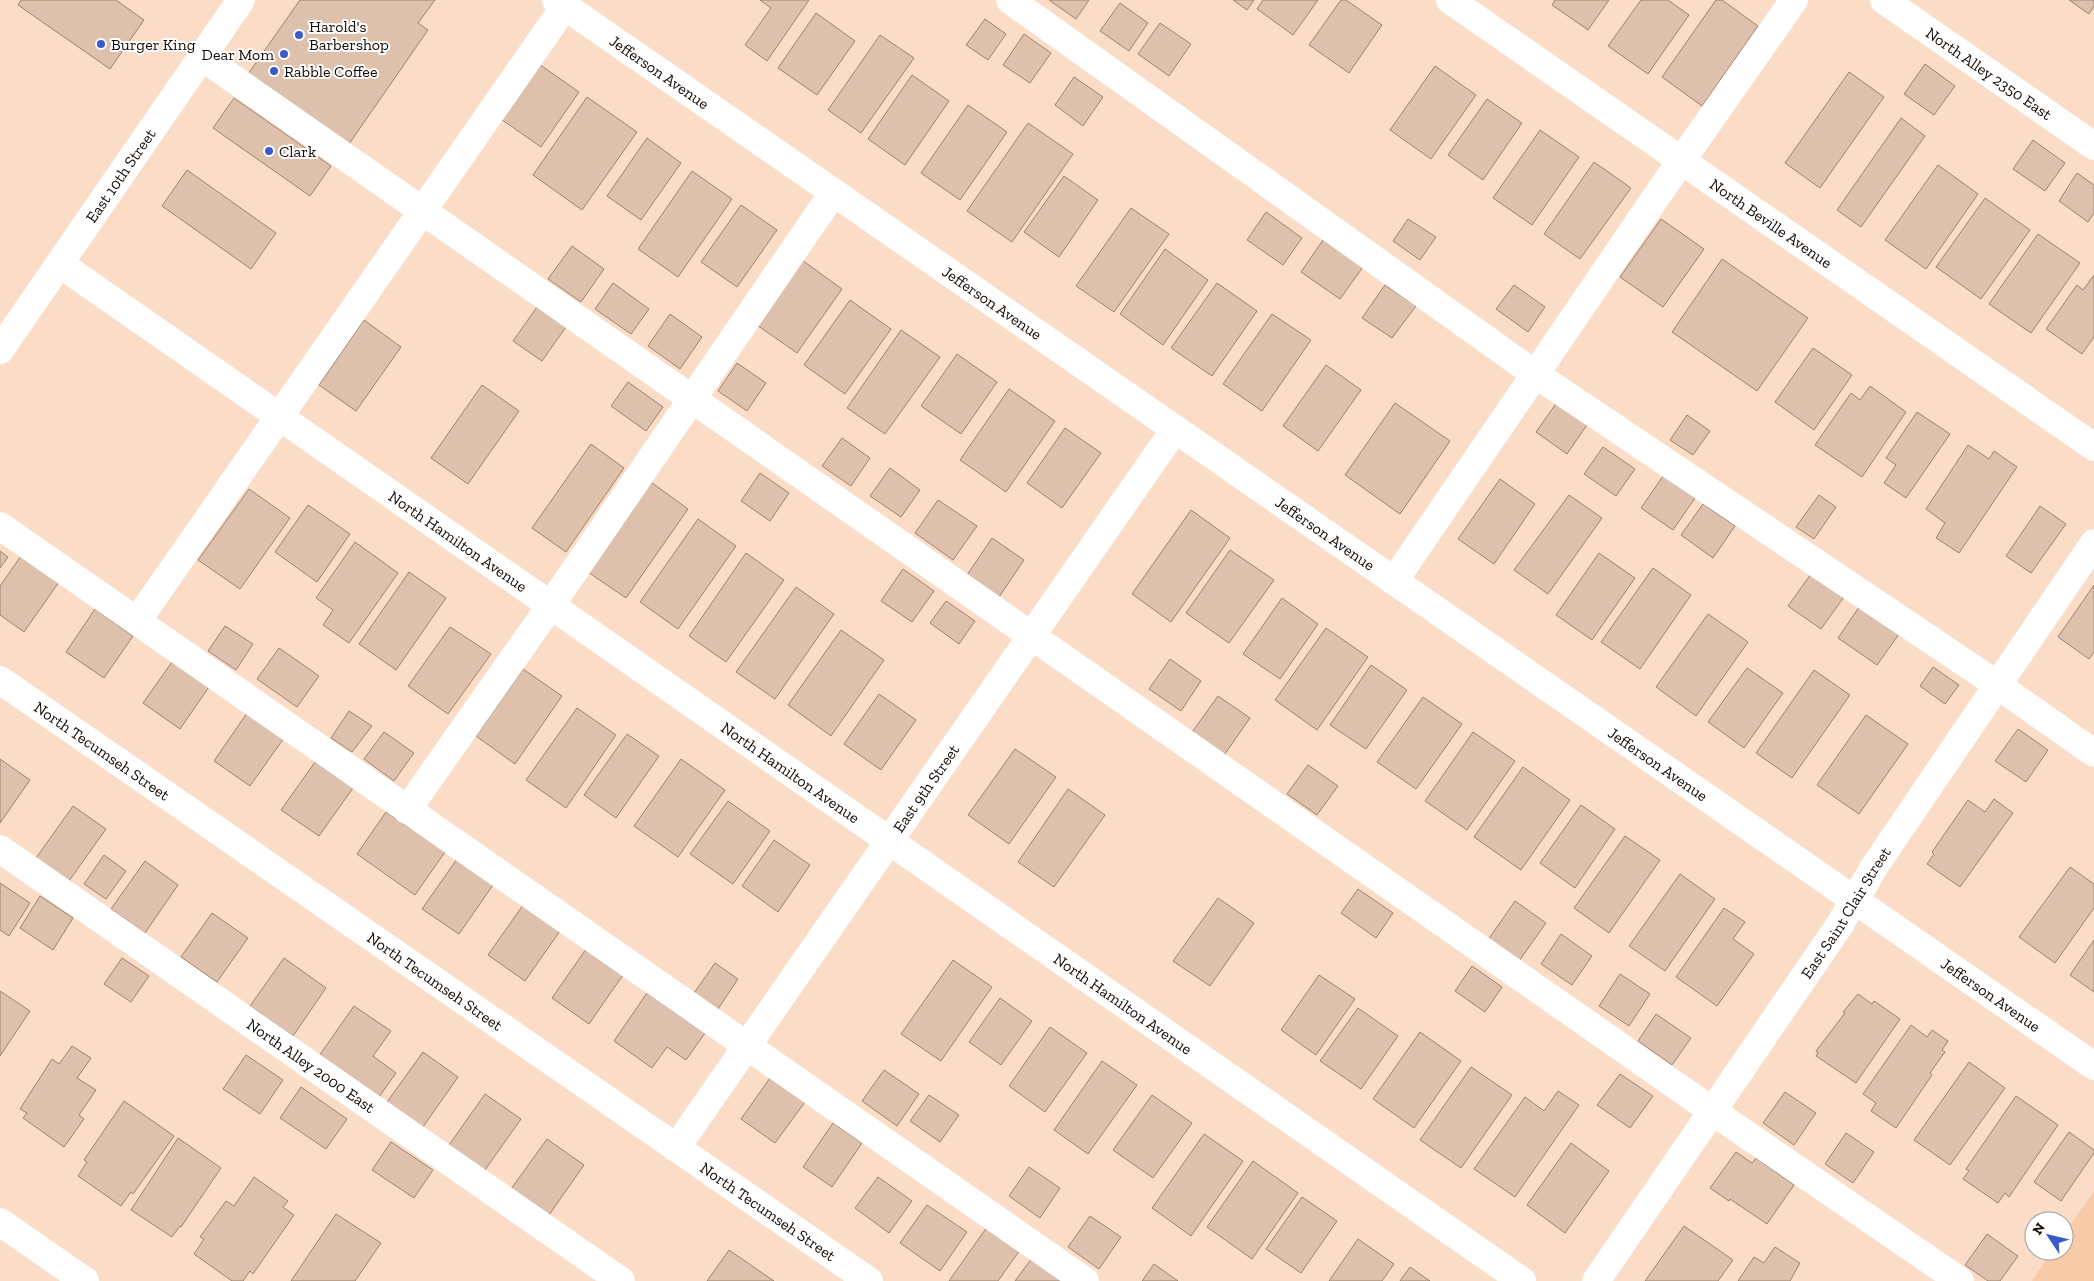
<svg xmlns="http://www.w3.org/2000/svg" width="2094" height="1281" viewBox="0 0 2094 1281" font-family="'Zilla Slab',serif">
	<style>
		.green { fill: #f9caa8 }
		.building { fill: #dec1ac; stroke: #9e8370 }
		.lines { fill: none; stroke-linecap: round; stroke-linejoin: round }
		.minor { stroke: #fff; stroke-width: 28 }
		.major { stroke: #fff; stroke-width: 28 }
		.poi-dot { fill: #385bcc; stroke: #fff; stroke-width: 2 }
		.labels { text-anchor: middle; dominant-baseline: central; stroke-width: 4; stroke-linejoin: round; paint-order: stroke }
		.poi-label { font-size: 16px; fill: #140a04; stroke: #fff; text-anchor: start }
		.street-label { font-size: 16px; fill: #140a04; stroke: #fff }
	</style>
	<rect width="100%" height="100%" fill="#fadcc7"/>
	<polygon class="green" points="2094,1191 2094,1281 2032,1281 2052,1251 2064,1251 2064,1234"/>
	<g class="building">
		<polygon points="21,0 116,0 144,20 110,69 18,5"/>
		<polygon points="300,0 435,0 418,23 428,30 349,144 248,74"/>
		<polygon points="760,0 809,0 767,61 745,45 771,8"/>
		<polygon points="1049,0 1089,0 1076,19"/>
		<polygon points="1233,0 1254,0 1247,10"/>
		<polygon points="1263,0 1318,0 1293,35 1257,9"/>
		<polygon points="1341,0 1346,0 1382,25 1349,73 1309,45"/>
		<polygon points="1555,0 1609,0 1588,30 1552,5"/>
		<polygon points="1641,0 1668,0 1689,15 1648,74 1608,46"/>
		<polygon points="1716,0 1722,0 1758,26 1702,106 1662,77"/>
		<polygon points="2069,0 2094,0 2094,6 2089,14"/>
		<polygon points="1120,3 1148,23 1129,51 1100,31"/>
		<polygon points="816,13 855,41 817,95 778,68"/>
		<polygon points="985,19 1006,34 988,60 966,45"/>
		<polygon points="1160,23 1191,44 1169,76 1138,54"/>
		<polygon points="1024,34 1051,53 1030,83 1003,65"/>
		<polygon points="880,35 914,58 861,133 828,110"/>
		<polygon points="536,62 579,92 541,147 498,117"/>
		<polygon points="1925,64 1955,86 1934,115 1904,94"/>
		<polygon points="1435,66 1476,95 1431,159 1390,130"/>
		<polygon points="1849,72 1884,97 1820,188 1785,163"/>
		<polygon points="912,75 949,101 905,165 868,139"/>
		<polygon points="1074,77 1103,97 1083,126 1055,105"/>
		<polygon points="587,97 637,132 582,210 533,175"/>
		<polygon points="234,98 331,166 310,196 213,128"/>
		<polygon points="1487,99 1522,123 1483,180 1448,155"/>
		<polygon points="968,105 1007,132 960,200 921,173"/>
		<polygon points="1901,118 1925,136 1861,227 1837,210"/>
		<polygon points="1028,123 1073,154 1012,242 967,211"/>
		<polygon points="1540,130 1579,157 1532,225 1493,198"/>
		<polygon points="647,138 681,163 641,220 607,196"/>
		<polygon points="2033,140 2065,163 2045,191 2013,169"/>
		<polygon points="1594,162 1631,188 1580,259 1544,234"/>
		<polygon points="1938,165 1978,194 1926,269 1885,240"/>
		<polygon points="187,170 276,233 251,269 162,206"/>
		<polygon points="692,171 732,199 678,277 638,249"/>
		<polygon points="2077,173 2094,185 2094,213 2088,222 2059,201"/>
		<polygon points="1064,176 1098,200 1059,257 1024,232"/>
		<polygon points="1985,198 2030,230 1981,299 1936,267"/>
		<polygon points="741,205 777,230 737,287 701,262"/>
		<polygon points="1131,208 1169,234 1114,312 1076,286"/>
		<polygon points="1266,212 1302,238 1283,265 1247,240"/>
		<polygon points="1408,219 1436,237 1420,260 1393,241"/>
		<polygon points="1661,219 1704,249 1663,307 1620,277"/>
		<polygon points="2038,234 2080,263 2031,333 1989,304"/>
		<polygon points="1323,240 1363,267 1340,299 1301,272"/>
		<polygon points="572,246 604,269 581,302 548,279"/>
		<polygon points="1165,249 1208,280 1163,345 1120,314"/>
		<polygon points="799,258 842,289 797,353 754,323"/>
		<polygon points="1722,259 1808,318 1757,391 1672,332"/>
		<polygon points="2094,275 2094,337 2082,354 2046,329 2077,285 2083,290"/>
		<polygon points="613,283 649,309 631,334 595,309"/>
		<polygon points="1217,283 1257,311 1212,376 1171,348"/>
		<polygon points="1385,285 1416,306 1392,338 1362,318"/>
		<polygon points="1514,285 1545,307 1528,332 1496,309"/>
		<polygon points="850,300 891,329 845,394 804,365"/>
		<polygon points="537,307 566,327 542,361 513,341"/>
		<polygon points="670,314 702,337 680,369 648,346"/>
		<polygon points="1272,314 1311,340 1262,411 1223,384"/>
		<polygon points="364,320 401,347 356,411 319,385"/>
		<polygon points="901,330 940,357 885,434 847,408"/>
		<polygon points="1813,348 1852,375 1814,430 1775,402"/>
		<polygon points="957,354 997,382 961,434 921,406"/>
		<polygon points="737,363 766,383 747,411 718,391"/>
		<polygon points="1326,365 1361,390 1318,451 1283,426"/>
		<polygon points="628,382 663,407 646,431 611,406"/>
		<polygon points="482,385 519,411 468,484 431,458"/>
		<polygon points="1870,386 1906,412 1862,477 1815,445 1851,393 1860,400"/>
		<polygon points="1009,389 1055,421 1006,492 960,460"/>
		<polygon points="1560,398 1591,419 1567,454 1536,432"/>
		<polygon points="1395,403 1450,441 1400,514 1345,475"/>
		<polygon points="1917,412 1950,434 1906,498 1884,483 1896,465 1886,458"/>
		<polygon points="1687,415 1710,431 1693,455 1670,440"/>
		<polygon points="1065,428 1101,453 1062,508 1027,483"/>
		<polygon points="842,438 870,458 851,486 822,466"/>
		<polygon points="591,444 624,468 566,552 532,528"/>
		<polygon points="1968,445 1989,459 1994,451 2017,467 1959,553 1936,538 1945,523 1926,509"/>
		<polygon points="1603,447 1635,469 1616,496 1584,474"/>
		<polygon points="890,468 920,490 901,517 870,496"/>
		<polygon points="760,473 789,493 770,521 741,501"/>
		<polygon points="1663,476 1695,498 1673,530 1641,508"/>
		<polygon points="1500,479 1535,504 1494,564 1458,539"/>
		<polygon points="648,480 688,509 626,598 585,570"/>
		<polygon points="249,489 290,518 240,589 198,560"/>
		<polygon points="1569,495 1602,518 1548,594 1514,570"/>
		<polygon points="1819,495 1836,507 1814,539 1796,527"/>
		<polygon points="938,500 977,526 953,560 915,533"/>
		<polygon points="1703,504 1735,526 1713,558 1681,535"/>
		<polygon points="308,505 350,534 317,582 275,552"/>
		<polygon points="2040,506 2066,524 2031,573 2006,556"/>
		<polygon points="1191,510 1230,538 1171,622 1132,594"/>
		<polygon points="698,519 736,546 678,629 640,602"/>
		<polygon points="992,538 1024,560 999,597 967,575"/>
		<polygon points="355,542 398,573 349,643 323,625 333,610 316,598"/>
		<polygon points="1230,550 1274,580 1229,643 1186,613"/>
		<polygon points="0,551 8,557 0,568"/>
		<polygon points="746,553 784,580 726,662 689,636"/>
		<polygon points="1599,553 1635,578 1592,640 1556,615"/>
		<polygon points="21,556 59,582 24,632 0,615 0,586"/>
		<polygon points="1653,568 1691,595 1640,669 1601,642"/>
		<polygon points="903,569 934,591 912,622 881,601"/>
		<polygon points="409,572 446,598 396,670 359,644"/>
		<polygon points="1811,574 1844,597 1821,629 1788,606"/>
		<polygon points="2094,585 2094,652 2089,659 2058,637"/>
		<polygon points="796,587 834,614 775,699 736,672"/>
		<polygon points="1282,598 1318,624 1280,679 1243,654"/>
		<polygon points="946,601 975,621 959,644 930,623"/>
		<polygon points="1859,607 1899,634 1877,665 1838,638"/>
		<polygon points="95,609 133,636 104,678 66,652"/>
		<polygon points="1708,614 1748,642 1696,716 1656,687"/>
		<polygon points="225,626 253,644 236,670 208,651"/>
		<polygon points="450,627 491,654 448,714 408,686"/>
		<polygon points="1326,628 1368,657 1317,730 1275,700"/>
		<polygon points="841,630 884,660 831,736 788,705"/>
		<polygon points="279,648 319,676 297,707 257,679"/>
		<polygon points="1170,659 1201,681 1181,711 1149,689"/>
		<polygon points="172,662 209,687 180,729 143,703"/>
		<polygon points="1371,665 1407,690 1366,749 1330,725"/>
		<polygon points="1933,667 1959,685 1945,704 1920,686"/>
		<polygon points="1747,668 1783,693 1744,748 1708,722"/>
		<polygon points="523,669 562,696 515,764 476,736"/>
		<polygon points="1814,670 1850,695 1792,778 1756,753"/>
		<polygon points="879,694 916,720 881,770 844,744"/>
		<polygon points="1218,696 1250,718 1222,758 1190,735"/>
		<polygon points="1423,697 1462,724 1416,789 1377,762"/>
		<polygon points="577,708 616,735 566,808 526,780"/>
		<polygon points="349,711 372,726 352,752 331,738"/>
		<polygon points="247,713 284,738 250,786 214,761"/>
		<polygon points="1866,715 1908,744 1859,814 1817,785"/>
		<polygon points="2018,729 2048,750 2026,782 1995,761"/>
		<polygon points="384,732 414,753 394,781 364,759"/>
		<polygon points="1473,732 1515,761 1467,830 1425,801"/>
		<polygon points="627,734 659,756 616,818 584,795"/>
		<polygon points="1015,749 1056,777 1009,844 968,815"/>
		<polygon points="0,759 30,780 0,823"/>
		<polygon points="681,759 725,790 678,857 634,826"/>
		<polygon points="315,762 353,788 319,836 281,810"/>
		<polygon points="1308,765 1338,786 1317,815 1287,794"/>
		<polygon points="1523,767 1570,800 1521,870 1474,837"/>
		<polygon points="1068,789 1105,815 1054,887 1018,862"/>
		<polygon points="1994,799 2013,813 1960,887 1927,864 1934,854 1932,852 1968,800 1985,812"/>
		<polygon points="728,801 770,831 733,884 690,854"/>
		<polygon points="1581,805 1615,829 1575,888 1540,863"/>
		<polygon points="73,806 106,829 69,881 36,858"/>
		<polygon points="386,812 445,852 415,895 357,854"/>
		<polygon points="1625,836 1660,860 1609,933 1574,908"/>
		<polygon points="774,840 810,865 778,912 742,886"/>
		<polygon points="104,855 126,871 106,899 84,884"/>
		<polygon points="457,859 493,885 459,934 422,909"/>
		<polygon points="145,861 178,885 145,933 111,909"/>
		<polygon points="2070,867 2094,884 2094,908 2055,963 2019,937"/>
		<polygon points="1680,874 1715,899 1665,971 1629,946"/>
		<polygon points="0,883 30,903 9,936 0,930"/>
		<polygon points="1358,889 1393,913 1376,938 1341,913"/>
		<polygon points="40,896 73,918 53,950 20,928"/>
		<polygon points="1218,898 1254,923 1210,986 1173,961"/>
		<polygon points="1515,901 1546,923 1519,961 1488,940"/>
		<polygon points="523,905 560,931 525,981 488,955"/>
		<polygon points="1724,908 1745,922 1733,939 1754,954 1717,1006 1676,977"/>
		<polygon points="212,913 248,938 217,982 181,957"/>
		<polygon points="1561,934 1592,956 1572,985 1541,964"/>
		<polygon points="2094,940 2094,992 2070,975"/>
		<polygon points="586,949 623,975 589,1024 552,998"/>
		<polygon points="122,958 149,976 131,1002 104,984"/>
		<polygon points="284,958 326,988 293,1036 250,1006"/>
		<polygon points="953,960 992,987 941,1061 901,1034"/>
		<polygon points="715,963 738,979 716,1012 692,996"/>
		<polygon points="1472,966 1502,987 1485,1012 1455,991"/>
		<polygon points="1620,974 1650,994 1629,1026 1599,1006"/>
		<polygon points="1319,975 1355,999 1316,1055 1281,1030"/>
		<polygon points="0,991 30,1011 0,1056"/>
		<polygon points="647,993 705,1033 686,1060 667,1047 652,1068 614,1041"/>
		<polygon points="1858,994 1872,1004 1874,1001 1900,1019 1856,1083 1816,1056 1818,1052 1816,1051 1845,1013 1843,1012"/>
		<polygon points="1000,998 1032,1021 1001,1065 969,1042"/>
		<polygon points="354,1006 391,1031 373,1056 396,1073 379,1097 319,1056"/>
		<polygon points="1358,1008 1398,1036 1361,1089 1320,1061"/>
		<polygon points="1656,1014 1691,1038 1672,1065 1638,1041"/>
		<polygon points="1911,1025 1927,1037 1932,1030 1948,1041 1942,1050 1945,1052 1930,1073 1932,1075 1896,1128 1871,1111 1876,1103 1863,1094"/>
		<polygon points="1050,1027 1087,1053 1045,1112 1009,1086"/>
		<polygon points="1420,1032 1461,1061 1414,1128 1373,1099"/>
		<polygon points="72,1046 91,1058 77,1078 96,1090 79,1115 84,1119 64,1147 23,1118 27,1113 20,1109 52,1059 59,1064"/>
		<polygon points="423,1052 458,1077 423,1127 387,1102"/>
		<polygon points="246,1055 283,1080 260,1114 223,1089"/>
		<polygon points="1102,1061 1137,1085 1088,1154 1054,1130"/>
		<polygon points="1969,1062 2005,1088 1950,1165 1914,1140"/>
		<polygon points="1471,1067 1512,1095 1461,1168 1420,1140"/>
		<polygon points="884,1070 919,1094 897,1126 862,1101"/>
		<polygon points="1620,1074 1653,1096 1630,1128 1597,1105"/>
		<polygon points="770,1078 805,1102 775,1143 741,1119"/>
		<polygon points="301,1087 347,1119 326,1149 280,1118"/>
		<polygon points="1558,1091 1579,1105 1515,1197 1474,1169 1525,1097 1544,1111"/>
		<polygon points="1785,1092 1816,1113 1794,1145 1763,1123"/>
		<polygon points="485,1094 521,1119 485,1170 449,1145"/>
		<polygon points="929,1095 959,1115 940,1142 910,1121"/>
		<polygon points="1152,1095 1192,1123 1153,1178 1113,1150"/>
		<polygon points="2016,1096 2058,1125 2009,1197 2005,1193 1998,1203 1963,1179 1969,1171 1966,1169"/>
		<polygon points="124,1101 174,1136 133,1194 131,1192 121,1206 78,1176 87,1162 84,1160"/>
		<polygon points="833,1123 862,1143 832,1187 803,1167"/>
		<polygon points="2069,1132 2094,1150 2094,1153 2061,1201 2034,1182"/>
		<polygon points="1846,1133 1874,1152 1853,1183 1825,1164"/>
		<polygon points="1204,1134 1243,1161 1191,1236 1152,1208"/>
		<polygon points="178,1138 221,1168 181,1227 180,1226 172,1237 131,1210"/>
		<polygon points="547,1139 584,1165 549,1215 511,1189"/>
		<polygon points="391,1142 433,1170 414,1198 372,1170"/>
		<polygon points="1571,1143 1609,1171 1565,1233 1527,1205"/>
		<polygon points="1736,1152 1752,1163 1756,1158 1794,1185 1767,1224 1730,1199 1729,1201 1710,1188"/>
		<polygon points="1253,1161 1298,1193 1252,1259 1207,1227"/>
		<polygon points="1029,1167 1060,1188 1040,1218 1009,1196"/>
		<polygon points="254,1177 288,1201 283,1207 294,1215 253,1274 250,1271 243,1281 232,1281 194,1254 204,1239 200,1237 226,1201 234,1206"/>
		<polygon points="878,1177 912,1201 889,1233 855,1208"/>
		<polygon points="1302,1197 1337,1221 1301,1273 1266,1249"/>
		<polygon points="927,1205 967,1232 940,1271 900,1243"/>
		<polygon points="336,1214 381,1243 355,1281 291,1281"/>
		<polygon points="1090,1216 1121,1237 1099,1269 1068,1247"/>
		<polygon points="1684,1226 1733,1260 1718,1281 1645,1281"/>
		<polygon points="987,1227 1020,1250 998,1281 949,1281"/>
		<polygon points="1987,1234 2018,1256 2000,1281 1988,1281 1965,1265"/>
		<polygon points="1358,1239 1394,1264 1382,1281 1329,1281"/>
		<polygon points="1775,1247 1800,1263 1790,1281 1738,1281 1754,1257 1764,1263"/>
		<polygon points="729,1250 774,1281 707,1281"/>
		<polygon points="1032,1258 1065,1281 1015,1281"/>
		<polygon points="1154,1264 1178,1281 1142,1281"/>
		<polygon points="1410,1267 1430,1281 1400,1281"/>
	</g>
	<g class="lines">
		<g class="minor">
			<path id="s1" d="M556,0L2094,1066"/>
			<polyline points="1010,0 1535,374 1980,673 2094,753"/>
			<path id="s2" d="M1450,0L2094,447"/>
			<path id="s3" d="M1884,0L2094,146"/>
			<polyline points="202,57 1731,1124 1960,1281"/>
			<path id="s4" d="M60,264L1522,1281"/>
			<polyline points="0,526 1085,1281"/>
			<polyline points="1394,581 1665,184 1794,0"/>
			<polyline points="137,621 565,6"/>
			<path id="s5" d="M0,680L869,1281"/>
			<polyline points="407,810 551,605 833,193"/>
			<path id="s6" d="M0,849L621,1281"/>
			<path id="s7" d="M676,1148L1175,429"/>
			<polyline points="0,1222 85,1281"/>
			<path id="s8" d="M1596,1281L1841,923C1850,904 1863,889 1872,870L2094,543"/>
		</g>
		<path class="major" id="s9" d="M0,350L241,0"/>
	</g>
	<g class="poi-dot">
		<circle cx="299" cy="35" r="5"/>
		<circle cx="101" cy="44" r="5"/>
		<circle cx="284" cy="54" r="5"/>
		<circle cx="274" cy="71" r="5"/>
		<circle cx="269" cy="151" r="5"/>
	</g>
	<g class="labels">
		<g class="poi-label">
			<text x="309" y="26">Harold's<tspan x="309" dy="18">Barbershop</tspan></text>
			<text x="111" y="44">Burger King</text>
			<text x="274" y="54" text-anchor="end">Dear Mom</text>
			<text x="284" y="71">Rabble Coffee</text>
			<text x="279" y="151">Clark</text>
		</g>
		<g class="street-label">
			<text stroke="none"><textPath href="#s1" startOffset="126">Jefferson Avenue</textPath></text>
			<text stroke="none"><textPath href="#s3" startOffset="128">North Alley 2350 East</textPath></text>
			<text stroke="none"><textPath href="#s9" startOffset="212">East 10th Street</textPath></text>
			<text stroke="none"><textPath href="#s2" startOffset="391">North Beville Avenue</textPath></text>
			<text stroke="none"><textPath href="#s1" startOffset="531">Jefferson Avenue</textPath></text>
			<text stroke="none"><textPath href="#s1" startOffset="936">Jefferson Avenue</textPath></text>
			<text stroke="none"><textPath href="#s4" startOffset="485">North Hamilton Avenue</textPath></text>
			<text stroke="none"><textPath href="#s5" startOffset="124">North Tecumseh Street</textPath></text>
			<text stroke="none"><textPath href="#s1" startOffset="1341">Jefferson Avenue</textPath></text>
			<text stroke="none"><textPath href="#s4" startOffset="890">North Hamilton Avenue</textPath></text>
			<text stroke="none"><textPath href="#s7" startOffset="438">East 9th Street</textPath></text>
			<text stroke="none"><textPath href="#s8" startOffset="445">East Saint Clair Street</textPath></text>
			<text stroke="none"><textPath href="#s5" startOffset="529">North Tecumseh Street</textPath></text>
			<text stroke="none"><textPath href="#s1" startOffset="1746">Jefferson Avenue</textPath></text>
			<text stroke="none"><textPath href="#s4" startOffset="1295">North Hamilton Avenue</textPath></text>
			<text stroke="none"><textPath href="#s6" startOffset="379">North Alley 2000 East</textPath></text>
			<text stroke="none"><textPath href="#s5" startOffset="934">North Tecumseh Street</textPath></text>
		</g>
	</g>
	<g transform="translate(2049 1236) rotate(305)"><circle r="24" fill="#ffffff" stroke="#a19d9b"/>
	<path d="M0-4L9 19L0 12L-9 19Z" fill="#385bcc"/>
	<text y="-8" font-size="14" font-weight="bold" text-anchor="middle" fill="#140a04">N</text>
	</g>
</svg>
